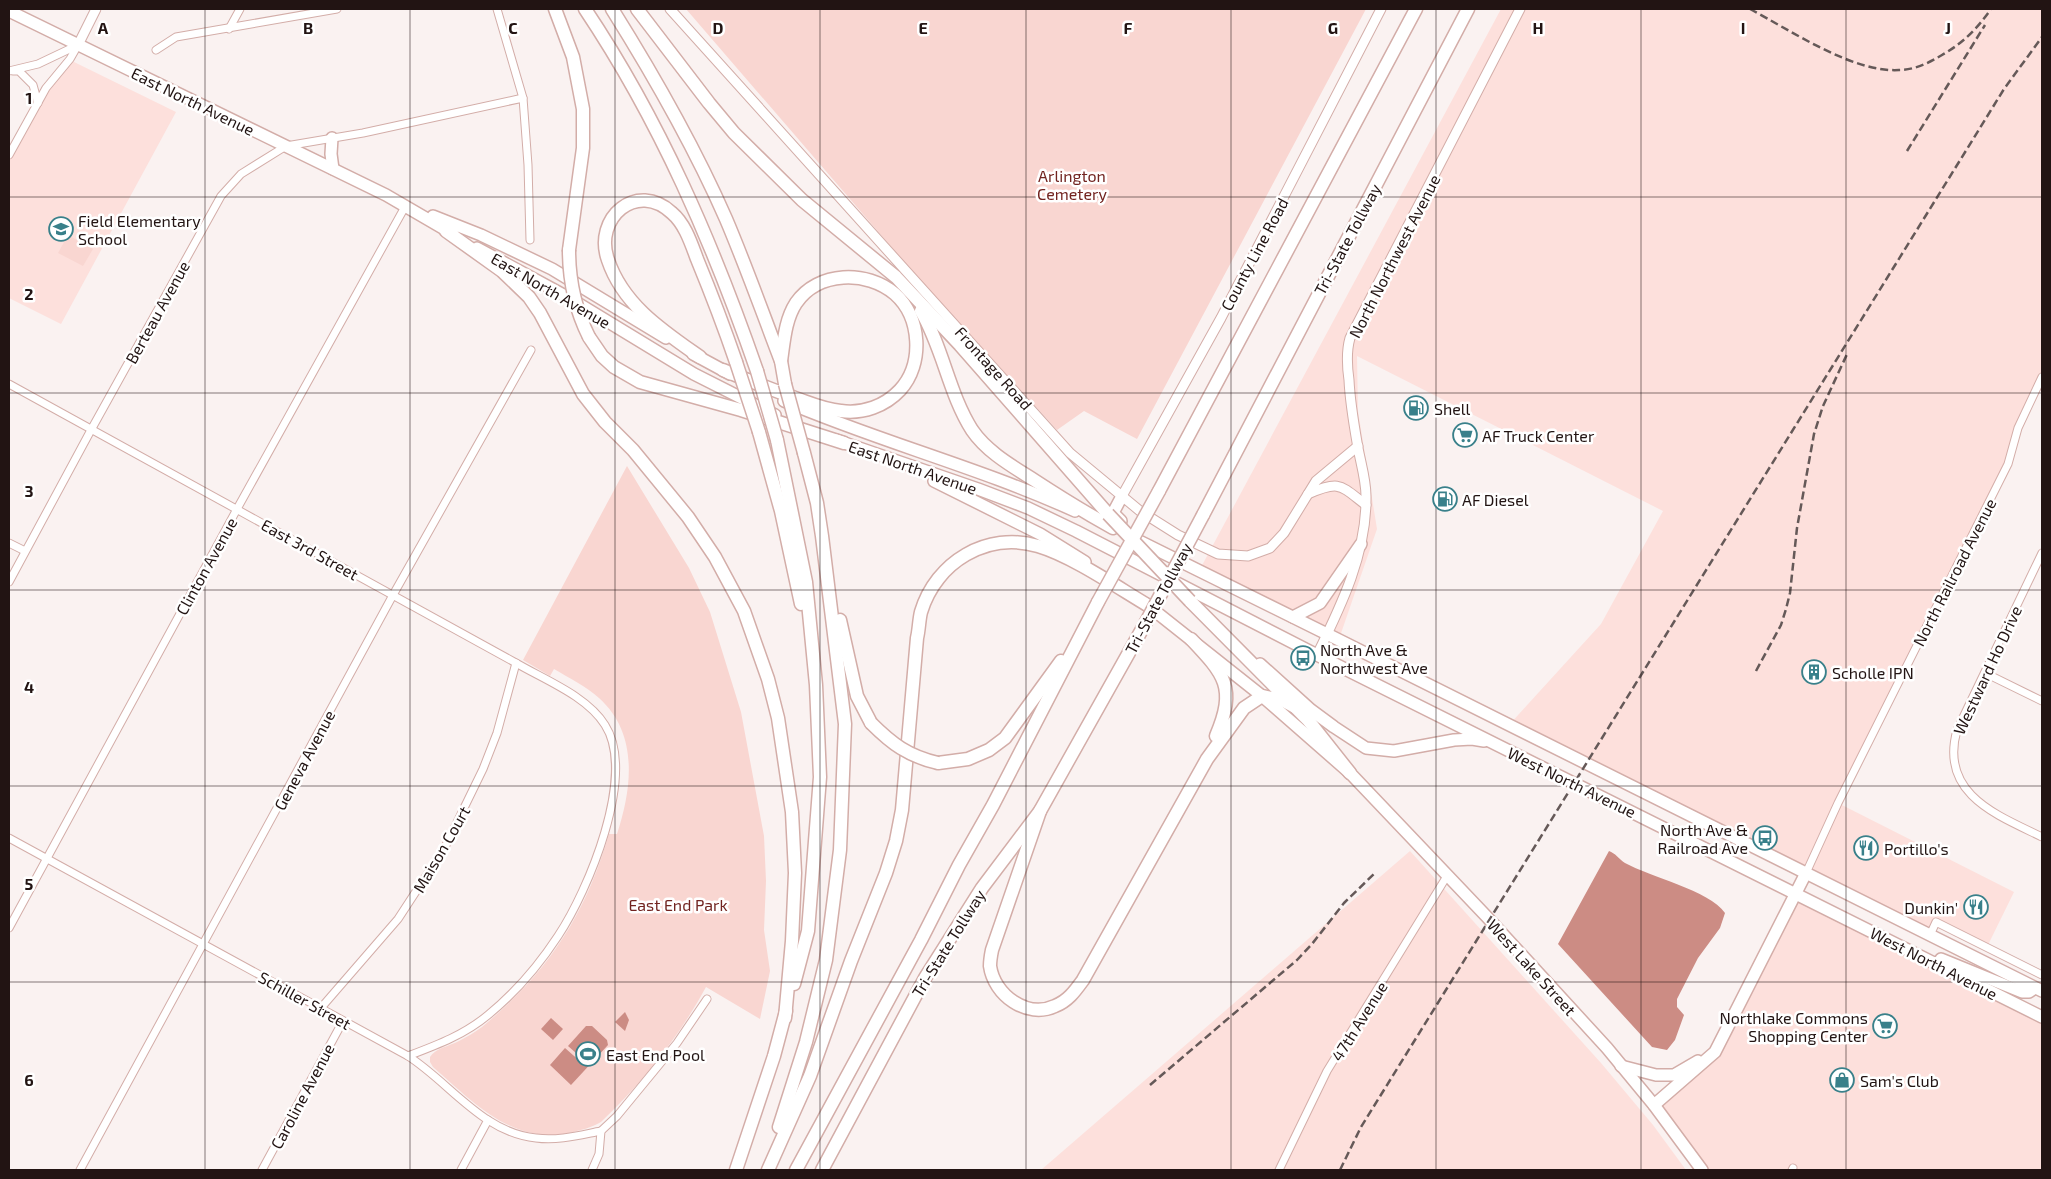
<svg xmlns="http://www.w3.org/2000/svg" width="2051" height="1179" viewBox="0 0 2051 1179" font-family="'Exo 2',sans-serif">
	<style>
		.built { fill: #fde0dc }
		.green { fill: #f9d6d1 }
		.water { fill: #cc8c84 }
		.lines { fill: none; stroke-linecap: round; stroke-linejoin: round }
		.minor-casing { stroke: #d3ada8; stroke-width: 9 }
		.tertiary-casing { stroke: #d3ada8; stroke-width: 11 }
		.primary-casing { stroke: #d3ada8; stroke-width: 14 }
		.motorway-casing { stroke: #d3ada8; stroke-width: 15 }
		.minor { stroke: #fff; stroke-width: 7 }
		.tertiary { stroke: #fff; stroke-width: 9 }
		.primary { stroke: #fff; stroke-width: 11 }
		.motorway { stroke: #fff; stroke-width: 12 }
		.rail { stroke: #655958; stroke-width: 2.5; stroke-dasharray: 8 4; stroke-linecap: butt }
		.motorway-bridge-casing { stroke: #d3ada8; stroke-width: 15; stroke-linecap: butt }
		.motorway-bridge { stroke: #fff; stroke-width: 12 }
		.grid { fill: none; stroke: #221413; stroke-width: 1; stroke-opacity: 0.55 }
		.labels { text-anchor: middle; dominant-baseline: central; stroke-width: 5; stroke-linejoin: round; paint-order: stroke }
		.street-label { font-size: 16px; fill: #221413; stroke: #fff }
		.park-label { font-size: 16px; fill: #722420; stroke: #fff }
		.poi-label { font-size: 16px; fill: #221413; stroke: #fff; text-anchor: start }
		.grid-label { font-size: 16px; text-anchor: middle; font-weight: bold; fill: #221413; stroke: #fff; stroke-width: 5; stroke-linejoin: round; paint-order: stroke }
	</style>
	<rect width="100%" height="100%" fill="#faf2f1"/>
	<g class="built">
		<polygon points="1501,9 2042,9 2042,378 2018,428 2008,464 1838,803 2014,892 1987,947 1937,922 1929,935 1509,725 1601,624 1663,511 1357,356 1358,411 1377,529 1339,639 1199,571"/>
		<polygon points="72,61 176,112 61,324 9,298 9,159 48,89"/>
		<polygon points="1410,851 1601,1063 1653,1125 1686,1170 1041,1170"/>
		<polygon points="1796,893 2042,1017 2042,1170 1702,1170 1654,1105 1715,1052"/>
	</g>
	<g class="green">
		<polygon points="686,9 1366,9 1137,439 1084,411 1057,430 906,264"/>
		<polygon points="68,235 93,249 83,266 58,253"/>
		<path d="M627,466L689,568L710,612L741,712L764,836L766,881L764,930L770,971L760,1019L706,987C679,1037 642,1083 601,1122C591,1128 581,1130 569,1133C512,1145 472,1101 433,1067L430,1062V1057C435,1048 450,1046 459,1041C467,1037 475,1032 482,1027C548,972 585,916 609,834H617C632,788 639,734 599,698C586,686 569,678 554,669L550,676L523,660Z"/>
	</g>
	<g class="water">
		<path d="M1609,851C1615,853 1619,859 1625,863C1650,877 1709,890 1725,913L1720,928L1698,958L1677,999V1007L1684,1015L1675,1040L1667,1050L1652,1047L1558,944Z"/>
		<polygon points="625,1012 629,1020 625,1031 615,1022"/>
		<polygon points="551,1018 563,1029 553,1040 541,1029"/>
		<polygon points="586,1026 592,1026 607,1040 608,1045 571,1085 550,1065 565,1048 582,1063 584,1060 568,1046"/>
	</g>
	<g class="lines">
		<g class="minor-casing">
			<g id="minor">
				<polyline points="497,9 523,98 528,165 530,240"/>
				<polyline points="229,29 240,9"/>
				<polyline points="156,50 176,37 337,9"/>
				<polyline points="9,71 38,64 78,45"/>
				<polyline points="13,71 19,71 33,85 38,103"/>
				<polyline points="9,155 46,88 70,59 78,45"/>
				<path d="M9,384L516,663C545,680 587,696 605,725C637,775 588,891 558,936C539,965 515,993 488,1015C464,1035 437,1045 408,1056"/>
				<polyline points="9,543 25,551"/>
				<path d="M2042,553L1957,730C1939,794 1997,815 2042,837"/>
				<polyline points="9,582 91,430 221,196 241,174 286,146 363,133 523,98"/>
				<polyline points="1985,673 2042,701"/>
				<path d="M9,838L408,1056C449,1082 483,1133 536,1138C558,1141 580,1135 601,1131"/>
				<polyline points="1806,873 1838,803 2008,464 2018,428 2042,377"/>
				<polyline points="9,928 237,509 406,205"/>
				<polyline points="1930,935 1936,922 2042,975"/>
				<polyline points="320,1009 398,919 445,847 483,769 497,733 516,663"/>
				<polyline points="80,1170 393,595 531,350"/>
				<polyline points="262,1170 343,1021"/>
				<polyline points="461,1170 488,1120"/>
				<polyline points="592,1170 599,1154 601,1131 617,1116 677,1043 707,999"/>
				<polyline points="1279,1170 1327,1071 1447,876"/>
				<polyline points="1792,1170 1793,1168"/>
			</g>
		</g>
		<g class="tertiary-casing">
			<g id="tertiary">
				<polyline points="670,9 1070,453 1140,511 1178,535 1218,554 1248,556 1270,548 1284,533 1316,481 1358,446"/>
				<polyline points="78,45 96,9"/>
				<path d="M1308,494C1340,480 1340,485 1366,505"/>
				<polyline points="1122,496 1221,318 1381,9"/>
				<path d="M1317,655C1341,606 1367,553 1366,496C1366,480 1361,464 1358,448C1354,425 1350,403 1349,380C1347,366 1346,352 1350,338L1520,9"/>
			</g>
		</g>
		<g class="primary-casing">
			<g id="primary">
				<polyline points="9,11 386,195 453,234"/>
				<polyline points="332,138 331,154 333,169"/>
				<polyline points="433,216 481,235 552,269 666,338"/>
				<polyline points="477,248 569,298 694,374 775,415"/>
				<polyline points="693,354 730,374"/>
				<path d="M784,401C880,442 981,468 1075,511"/>
				<polyline points="836,440 978,489 1028,508 1076,531 1317,655 2042,1017"/>
				<polyline points="934,481 1040,534 1085,562"/>
				<polyline points="1121,521 1113,513 1122,496"/>
				<polyline points="1133,538 1327,634 2042,991"/>
				<polyline points="1146,604 1262,696 1350,773 1487,917 1607,1048 1654,1105 1702,1170"/>
				<polyline points="1293,617 1320,603 1361,544"/>
				<polyline points="1260,664 1311,710 1334,727 1366,748 1394,751 1454,740 1472,739 1484,741"/>
				<polyline points="1941,959 2022,992 2029,992 2035,988"/>
				<polyline points="1621,1066 1656,1075 1674,1075 1698,1061"/>
				<polyline points="1654,1105 1715,1052 1806,873"/>
			</g>
		</g>
		<g class="motorway-casing">
			<g id="motorway">
				<polyline points="555,9 573,57 583,109 583,148 569,250"/>
				<path d="M585,9C660,121 713,244 757,371"/>
				<path d="M612,9C654,76 694,146 726,219C746,266 763,314 781,361L785,384"/>
				<polyline points="637,9 709,103 734,133 802,200 896,277 960,345 1108,514"/>
				<polyline points="446,231 502,271 529,297 540,313 583,394 605,422 633,450 688,517 715,557 744,611 768,679 778,718 792,812 795,873 792,941 785,1018"/>
				<path d="M921,311C943,348 949,394 972,430C987,452 1012,466 1034,480C1060,497 1086,513 1113,528"/>
				<polyline points="589,337 602,356 614,367 640,382 741,410 844,443"/>
				<path d="M700,357C663,331 623,305 608,260C593,218 637,180 672,213C685,224 691,243 697,259C711,293 724,327 736,362"/>
				<path d="M723,370C748,380 772,390 798,399C812,404 826,410 841,411C863,414 885,406 900,390C924,364 921,317 895,294C867,270 818,271 796,303C785,320 784,341 781,361"/>
				<polyline points="759,432 781,511 801,604"/>
				<polyline points="777,440 806,582 816,685 820,777 808,931 794,984"/>
				<polyline points="1159,491 1416,9"/>
				<polyline points="1203,515 1468,9"/>
				<polyline points="1190,601 1308,720 1350,773"/>
				<polyline points="840,620 857,696 871,723"/>
				<path d="M1191,639C1224,674 1237,687 1216,736"/>
				<polyline points="938,763 968,759 989,750 1005,738 1061,661"/>
				<path d="M1040,811L992,950C991,955 990,961 990,966C994,995 1027,1019 1055,1006C1068,1001 1075,991 1083,980L1207,759L1244,708L1262,696L1282,700L1295,707"/>
				<polyline points="779,1127 806,1042 826,960 840,850 845,724 822,536 817,503 804,453"/>
				<polyline points="736,1170 774,1056 786,1011"/>
				<path d="M768,1170L810,1076L851,961L886,873L896,841L902,810L917,638C919,630 919,620 921,612C936,562 987,531 1038,546C1072,556 1117,587 1149,606"/>
				<polyline points="796,1170 921,940 959,865 993,805 1098,602"/>
				<polyline points="822,1170 925,978 982,888 1040,811 1145,624"/>
			</g>
		</g>
		<use href="#minor" class="minor"/>
		<use href="#tertiary" class="tertiary"/>
		<use href="#primary" class="primary"/>
		<use href="#motorway" class="motorway"/>
		<g class="rail">
			<path d="M1750,9C1790,30 1853,73 1899,70C1914,70 1929,63 1942,55C1963,43 1977,29 1991,9"/>
			<polyline points="1907,151 1985,25"/>
			<polyline points="1756,671 1781,625 1786,609 1790,593 1797,528 1814,434 1823,406 1848,352"/>
			<polyline points="1150,1085 1297,960 1312,944 1344,903 1376,872"/>
			<polyline points="1340,1170 1361,1127 1967,149 2004,89 2042,37"/>
		</g>
		<g class="motorway-bridge-casing">
			<g id="motorway-bridge">
				<path d="M569,250C569,281 575,309 589,337"/>
				<polyline points="736,362 759,432"/>
				<polyline points="757,371 777,440"/>
				<polyline points="785,384 804,453"/>
				<polyline points="1108,514 1190,601"/>
				<polyline points="1098,602 1159,491"/>
				<polyline points="1145,624 1203,515"/>
				<path d="M871,723C892,744 908,756 938,763"/>
			</g>
		</g>
		<use href="#motorway-bridge" class="motorway-bridge"/>
	</g>
	<path class="grid" d="M205,9V1170M410,9V1170M615,9V1170M820,9V1170M1026,9V1170M1231,9V1170M1436,9V1170M1641,9V1170M1846,9V1170M9,197H2042M9,393H2042M9,590H2042M9,786H2042M9,982H2042"/>
	<defs>
		<g id="school-ring" transform="scale(1.25)"><circle r="9.5" fill="#fff" stroke="#39808a" stroke-width="1.5"/><path d="M0-5L7-2L0 1L-7-2ZM-4 1L0 2.5L4 1V4Q0 6-4 4Z" fill="#39808a"/></g>
		<g id="fuel-ring" transform="scale(1.25)"><circle r="9.5" fill="#fff" stroke="#39808a" stroke-width="1.5"/><path d="M-5.5-6h7V0h2V4h1.3V-2.5L3-4.5l.8-.8L6-3V5H2.5V1h-1V6h-7ZM-4.2-4.7v3.2H.2V-4.7Z" fill="#39808a"/></g>
		<g id="supermarket-ring" transform="scale(1.25)"><circle r="9.5" fill="#fff" stroke="#39808a" stroke-width="1.5"/><path d="M-6-5.5h2.5l.6 2H6L4.5 2H-2.5L-4.4-4H-6ZM-1.5 3.2a1.3 1.3 0 1 0 .1 0ZM3 3.2a1.3 1.3 0 1 0 .1 0Z" fill="#39808a"/></g>
		<g id="bus-ring" transform="scale(1.25)"><circle r="9.5" fill="#fff" stroke="#39808a" stroke-width="1.5"/><path d="M-5-6H5V4H4V6H2V4H-2V6H-4V4H-5ZM-3.5-4V0h7V-4ZM-3.5 1.2v1.5H-2V1.2ZM2 1.2v1.5H3.5V1.2Z" fill="#39808a"/></g>
		<g id="building-ring" transform="scale(1.25)"><circle r="9.5" fill="#fff" stroke="#39808a" stroke-width="1.5"/><path d="M-4-6H4V6H1V3H-1V6H-4ZM-2.5-4.3h1.7v1.8h-1.7ZM.8-4.3h1.7v1.8H.8ZM-2.5-1h1.7V.8h-1.7ZM.8-1h1.7V.8H.8Z" fill="#39808a"/></g>
		<g id="restaurant-ring" transform="scale(1.25)"><circle r="9.5" fill="#fff" stroke="#39808a" stroke-width="1.5"/><path d="M-5-6h1v4h1v-4h1v4h1v-4h1v5L-1.5 .5V6h-2V.5L-5-1ZM5-6V6H3V1.5H1.5Q1.5-4 5-6Z" fill="#39808a"/></g>
		<g id="stadium-ring" transform="scale(1.25)"><circle r="9.5" fill="#fff" stroke="#39808a" stroke-width="1.5"/><path d="M0-5a6.5 5 0 1 0 0 10a6.5 5 0 1 0 0-10ZM-3.5-1.8h7v3.6h-7Z" fill="#39808a"/></g>
		<g id="shop-ring" transform="scale(1.25)"><circle r="9.5" fill="#fff" stroke="#39808a" stroke-width="1.5"/><path d="M-5-2.5h2.3a2.7 3.5 0 0 1 5.4 0H5L5.5 6h-11ZM-1.5-2.5h3a1.5 2.3 0 0 0-3 0Z" fill="#39808a"/></g>
	</defs>
	<g fill-rule="evenodd">
		<use href="#school-ring" x="61" y="229"/>
		<use href="#fuel-ring" x="1416" y="408"/>
		<use href="#supermarket-ring" x="1465" y="435"/>
		<use href="#fuel-ring" x="1445" y="499"/>
		<use href="#bus-ring" x="1303" y="658"/>
		<use href="#building-ring" x="1814" y="672"/>
		<use href="#bus-ring" x="1765" y="838"/>
		<use href="#restaurant-ring" x="1866" y="848"/>
		<use href="#restaurant-ring" x="1976" y="907"/>
		<use href="#supermarket-ring" x="1885" y="1026"/>
		<use href="#stadium-ring" x="588" y="1054"/>
		<use href="#shop-ring" x="1842" y="1080"/>
	</g>
	<g class="labels">
		<g class="street-label">
			<text transform="translate(193 101) rotate(26)">East North Avenue</text>
			<text transform="translate(1347 239) rotate(-62)">Tri-State Tollway</text>
			<text transform="translate(1254 254) rotate(-62)">County Line Road</text>
			<text transform="translate(1394 256) rotate(-63)">North Northwest Avenue</text>
			<text transform="translate(551 290) rotate(30)">East North Avenue</text>
			<text transform="translate(157 312) rotate(-61)">Berteau Avenue</text>
			<text transform="translate(994 368) rotate(48)">Frontage Road</text>
			<text transform="translate(913 467) rotate(19)">East North Avenue</text>
			<text transform="translate(310 549) rotate(29)">East 3rd Street</text>
			<text transform="translate(206 566) rotate(-61)">Clinton Avenue</text>
			<text transform="translate(1954 572) rotate(-63)">North Railroad Avenue</text>
			<text transform="translate(1158 598) rotate(-62)">Tri-State Tollway</text>
			<text transform="translate(1987 670) rotate(-65)">Westward Ho Drive</text>
			<text transform="translate(304 760) rotate(-62)">Geneva Avenue</text>
			<text transform="translate(1572 782) rotate(26)">West North Avenue</text>
			<text transform="translate(441 849) rotate(-60)">Maison Court</text>
			<text transform="translate(948 943) rotate(-58)">Tri-State Tollway</text>
			<text transform="translate(1934 963) rotate(27)">West North Avenue</text>
			<text transform="translate(1532 967) rotate(48)">West Lake Street</text>
			<text transform="translate(305 1000) rotate(29)">Schiller Street</text>
			<text transform="translate(1359 1021) rotate(-58)">47th Avenue</text>
			<text transform="translate(302 1096) rotate(-62)">Caroline Avenue</text>
		</g>
		<g class="park-label">
			<text x="1072" y="175">Arlington<tspan x="1072" dy="18">Cemetery</tspan></text>
			<text x="678" y="904">East End Park</text>
		</g>
		<g class="poi-label">
			<text x="78" y="220">Field Elementary<tspan x="78" dy="18">School</tspan></text>
			<text x="1434" y="408">Shell</text>
			<text x="1482" y="435">AF Truck Center</text>
			<text x="1462" y="499">AF Diesel</text>
			<text x="1320" y="649">North Ave &amp;<tspan x="1320" dy="18">Northwest Ave</tspan></text>
			<text x="1832" y="672">Scholle IPN</text>
			<text x="1748" y="829" text-anchor="end">North Ave &amp;<tspan x="1748" dy="18">Railroad Ave</tspan></text>
			<text x="1884" y="848">Portillo's</text>
			<text x="1958" y="907" text-anchor="end">Dunkin'</text>
			<text x="1868" y="1017" text-anchor="end">Northlake Commons<tspan x="1868" dy="18">Shopping Center</tspan></text>
			<text x="606" y="1054">East End Pool</text>
			<text x="1860" y="1080">Sam's Club</text>
		</g>
	</g>
	<g class="grid-label">
		<text x="103" y="34">A</text>
		<text x="308" y="34">B</text>
		<text x="513" y="34">C</text>
		<text x="718" y="34">D</text>
		<text x="923" y="34">E</text>
		<text x="1128" y="34">F</text>
		<text x="1333" y="34">G</text>
		<text x="1538" y="34">H</text>
		<text x="1743" y="34">I</text>
		<text x="1948" y="34">J</text>
		<text x="29" y="104">1</text>
		<text x="29" y="300">2</text>
		<text x="29" y="497">3</text>
		<text x="29" y="693">4</text>
		<text x="29" y="890">5</text>
		<text x="29" y="1086">6</text>
	</g>
	<rect width="2051" height="1179" fill="none" stroke="#221413" stroke-width="20"/>
</svg>
